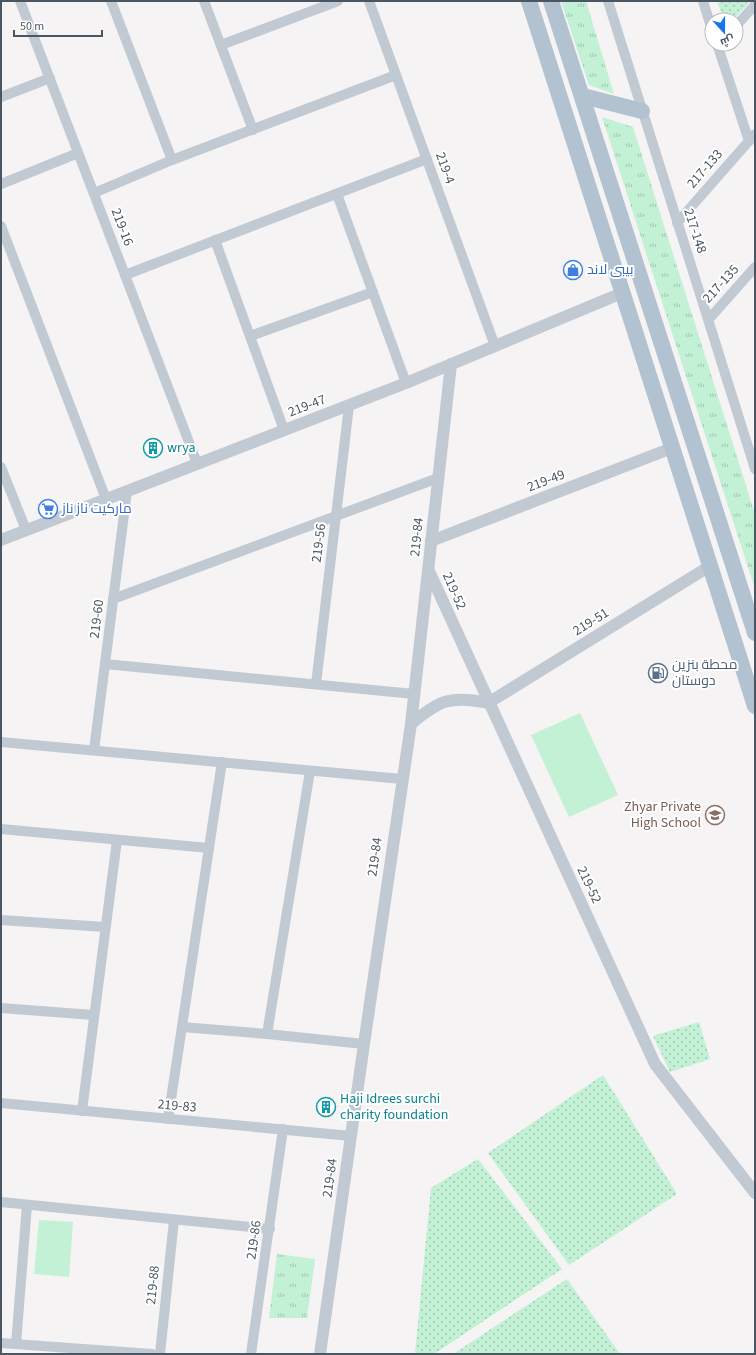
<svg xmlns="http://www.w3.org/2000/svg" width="756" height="1355" viewBox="0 0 756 1355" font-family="'Source Sans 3',Cairo,sans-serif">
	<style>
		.grass { fill: url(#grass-dots) }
		.park { fill: url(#park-tufts) }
		.pitch { fill: #c3f1d5 }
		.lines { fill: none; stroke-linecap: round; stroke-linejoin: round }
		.minor { stroke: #c1cad2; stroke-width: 10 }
		.tertiary { stroke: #c1cad2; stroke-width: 12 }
		.primary { stroke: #b3c2d1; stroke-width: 16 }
		.labels { text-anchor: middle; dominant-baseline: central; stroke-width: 4; stroke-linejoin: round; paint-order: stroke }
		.street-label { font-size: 14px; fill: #4a5661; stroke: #fff }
		.shop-label { font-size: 14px; fill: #366cbe; stroke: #fff; text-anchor: start }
		.culture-label { font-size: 14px; fill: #0d838f; stroke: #fff; text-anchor: start }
		.service-label { font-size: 14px; fill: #4e5e75; stroke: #fff; text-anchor: start }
		.education-label { font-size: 14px; fill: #785e54; stroke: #fff; text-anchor: end }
	</style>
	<defs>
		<pattern id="grass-dots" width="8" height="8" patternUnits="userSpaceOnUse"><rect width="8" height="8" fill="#c3f1d5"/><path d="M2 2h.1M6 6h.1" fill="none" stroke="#a0c6b0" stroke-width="1.8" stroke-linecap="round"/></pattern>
		<pattern id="park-tufts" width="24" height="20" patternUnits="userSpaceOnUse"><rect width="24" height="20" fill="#c3f1d5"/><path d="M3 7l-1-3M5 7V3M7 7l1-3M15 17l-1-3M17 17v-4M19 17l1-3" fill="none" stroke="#a0c6b0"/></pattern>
	</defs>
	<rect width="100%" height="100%" fill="#f5f3f3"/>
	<g class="grass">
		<polygon points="717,1 751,1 733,20 724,20"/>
		<polygon points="699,1022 710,1059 670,1072 653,1036"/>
		<polygon points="603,1075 677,1194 569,1265 488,1153"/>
		<polygon points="478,1159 562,1269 434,1354 415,1354 431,1188"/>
		<polygon points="567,1279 620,1354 453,1354"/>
	</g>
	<g class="park">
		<polygon points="561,1 586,1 614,94 589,85"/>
		<polygon points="602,117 633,127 755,514 755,589"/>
		<polygon points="277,1254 315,1259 307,1318 269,1318"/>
	</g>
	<g class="pitch">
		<polygon points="580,713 618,795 569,817 531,735"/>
		<polygon points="39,1220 73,1222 69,1277 34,1274"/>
	</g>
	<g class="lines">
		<g class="minor">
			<polyline points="20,1 197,463"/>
			<polyline points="111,1 172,160"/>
			<polyline points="204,1 253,130"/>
			<polyline points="369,1 495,346"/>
			<polyline points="608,1 755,469"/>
			<polyline points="703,1 712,30"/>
			<polyline points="736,26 755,5"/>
			<polyline points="717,44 749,141"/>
			<polyline points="221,45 338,1"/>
			<polyline points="1,97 50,78"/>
			<polyline points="1,184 78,153"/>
			<polyline points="94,193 172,160 396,75"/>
			<polyline points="337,194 406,383"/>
			<polyline points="677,223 755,134"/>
			<polyline points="1,226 106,499"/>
			<polyline points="215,240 284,430"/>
			<polyline points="125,275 427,159"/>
			<polyline points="709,319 755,267"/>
			<polyline points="250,336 373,292"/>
			<polyline points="1,467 26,530"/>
			<polyline points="113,599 438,478"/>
			<polyline points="105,664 414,694"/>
			<polyline points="316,684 349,406"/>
			<polyline points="1,742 402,779"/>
			<polyline points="94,750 127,491"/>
			<polyline points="1,829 209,848"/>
			<polyline points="1,920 105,927"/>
			<polyline points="1,1008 93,1015"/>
			<polyline points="182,1027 267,1034 364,1044"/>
			<polyline points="267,1034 310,771"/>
			<polyline points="1,1103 351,1136"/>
			<polyline points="82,1111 117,840"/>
			<polyline points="168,1119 222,762"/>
			<polyline points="1,1202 270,1229"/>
			<polyline points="1,1343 152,1354"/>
			<polyline points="16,1344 27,1205"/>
			<polyline points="160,1354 174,1220"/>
			<polyline points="251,1354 283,1129"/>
		</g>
		<g class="tertiary">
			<polyline points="1,540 406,383 622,293"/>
			<polyline points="431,541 672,448"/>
			<polyline points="429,571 655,1064 755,1193"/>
			<path d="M411,724C439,700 451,695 488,703L710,566"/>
			<polyline points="320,1354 364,1044 411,724 451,364"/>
		</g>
		<g class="primary">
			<polyline points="529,1 755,706"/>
			<polyline points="551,1 755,633"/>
			<polyline points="583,96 642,111"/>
		</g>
	</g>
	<defs>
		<g id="shop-ring" transform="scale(1)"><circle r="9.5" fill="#fff" stroke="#3f7fe0" stroke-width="1.5"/><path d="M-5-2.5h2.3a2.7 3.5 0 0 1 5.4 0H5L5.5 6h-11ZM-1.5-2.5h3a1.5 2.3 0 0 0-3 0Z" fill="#3f7fe0"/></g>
		<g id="building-ring" transform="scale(1)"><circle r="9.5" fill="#fff" stroke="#0f9aa8" stroke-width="1.5"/><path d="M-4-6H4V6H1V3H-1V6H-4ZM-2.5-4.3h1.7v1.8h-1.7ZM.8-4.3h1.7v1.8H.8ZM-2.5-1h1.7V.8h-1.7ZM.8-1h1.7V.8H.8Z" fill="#0f9aa8"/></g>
		<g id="supermarket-ring" transform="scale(1)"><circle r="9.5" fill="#fff" stroke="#3f7fe0" stroke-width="1.5"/><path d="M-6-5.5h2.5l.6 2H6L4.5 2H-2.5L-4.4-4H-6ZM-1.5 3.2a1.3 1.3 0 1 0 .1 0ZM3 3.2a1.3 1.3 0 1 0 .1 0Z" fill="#3f7fe0"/></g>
		<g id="fuel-ring" transform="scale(1)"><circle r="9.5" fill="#fff" stroke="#5c6f8a" stroke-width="1.5"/><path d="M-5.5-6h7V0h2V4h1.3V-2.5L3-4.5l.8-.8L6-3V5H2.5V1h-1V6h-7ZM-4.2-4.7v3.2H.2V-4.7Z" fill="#5c6f8a"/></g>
		<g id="school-ring" transform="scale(1)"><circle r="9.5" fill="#fff" stroke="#8d6e63" stroke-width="1.5"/><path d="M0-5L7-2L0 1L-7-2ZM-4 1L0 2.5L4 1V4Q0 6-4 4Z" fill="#8d6e63"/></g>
	</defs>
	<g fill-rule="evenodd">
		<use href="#shop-ring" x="573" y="270"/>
		<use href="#building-ring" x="153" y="448"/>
		<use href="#supermarket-ring" x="48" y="509"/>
		<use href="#fuel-ring" x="658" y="673"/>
		<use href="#school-ring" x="715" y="815"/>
		<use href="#building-ring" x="326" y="1107"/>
	</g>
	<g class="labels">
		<g class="street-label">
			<text transform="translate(445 168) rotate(70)">219-4</text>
			<text transform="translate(705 169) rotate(-49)">217-133</text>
			<text transform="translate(122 227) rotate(69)">219-16</text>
			<text transform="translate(695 231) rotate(72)">217-148</text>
			<text transform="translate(721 284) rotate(-48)">217-135</text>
			<text transform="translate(307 406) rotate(-21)">219-47</text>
			<text transform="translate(546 481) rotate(-21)">219-49</text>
			<text transform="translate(417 537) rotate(-84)">219-84</text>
			<text transform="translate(319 543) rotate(-83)">219-56</text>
			<text transform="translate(454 591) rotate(66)">219-52</text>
			<text transform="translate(97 619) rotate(-83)">219-60</text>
			<text transform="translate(591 622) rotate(-32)">219-51</text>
			<text transform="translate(375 857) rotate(-82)">219-84</text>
			<text transform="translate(589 885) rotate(65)">219-52</text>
			<text transform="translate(177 1106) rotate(5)">219-83</text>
			<text transform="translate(330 1178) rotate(-82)">219-84</text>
			<text transform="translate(254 1240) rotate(-82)">219-86</text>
			<text transform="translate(153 1285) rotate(-84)">219-88</text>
		</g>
		<g class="shop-label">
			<text x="587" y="270">بيبى لاند</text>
			<text x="62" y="509">ماركيت ناز ناز</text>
		</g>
		<g class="culture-label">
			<text x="167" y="448">wrya</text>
			<text x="340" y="1099">Haji Idrees surchi<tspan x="340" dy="16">charity foundation</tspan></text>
		</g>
		<g class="service-label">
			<text x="672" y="665">محطة بنزين<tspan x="672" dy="16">دوستان</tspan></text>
		</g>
		<g class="education-label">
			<text x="701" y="807">Zhyar Private<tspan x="701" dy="16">High School</tspan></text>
		</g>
	</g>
	<rect width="756" height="1355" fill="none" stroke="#4a5661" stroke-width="4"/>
	<g transform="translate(724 32) rotate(159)"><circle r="19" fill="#ffffff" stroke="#b7bbc0"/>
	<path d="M0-3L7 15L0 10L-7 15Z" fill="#1a73e8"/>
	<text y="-6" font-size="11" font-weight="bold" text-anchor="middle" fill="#4a5661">ش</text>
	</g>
	<path d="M14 30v6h88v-6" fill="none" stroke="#4a5661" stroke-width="2"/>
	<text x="20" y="30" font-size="12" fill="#4a5661" stroke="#ffffff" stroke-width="3" paint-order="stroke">50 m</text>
</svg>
